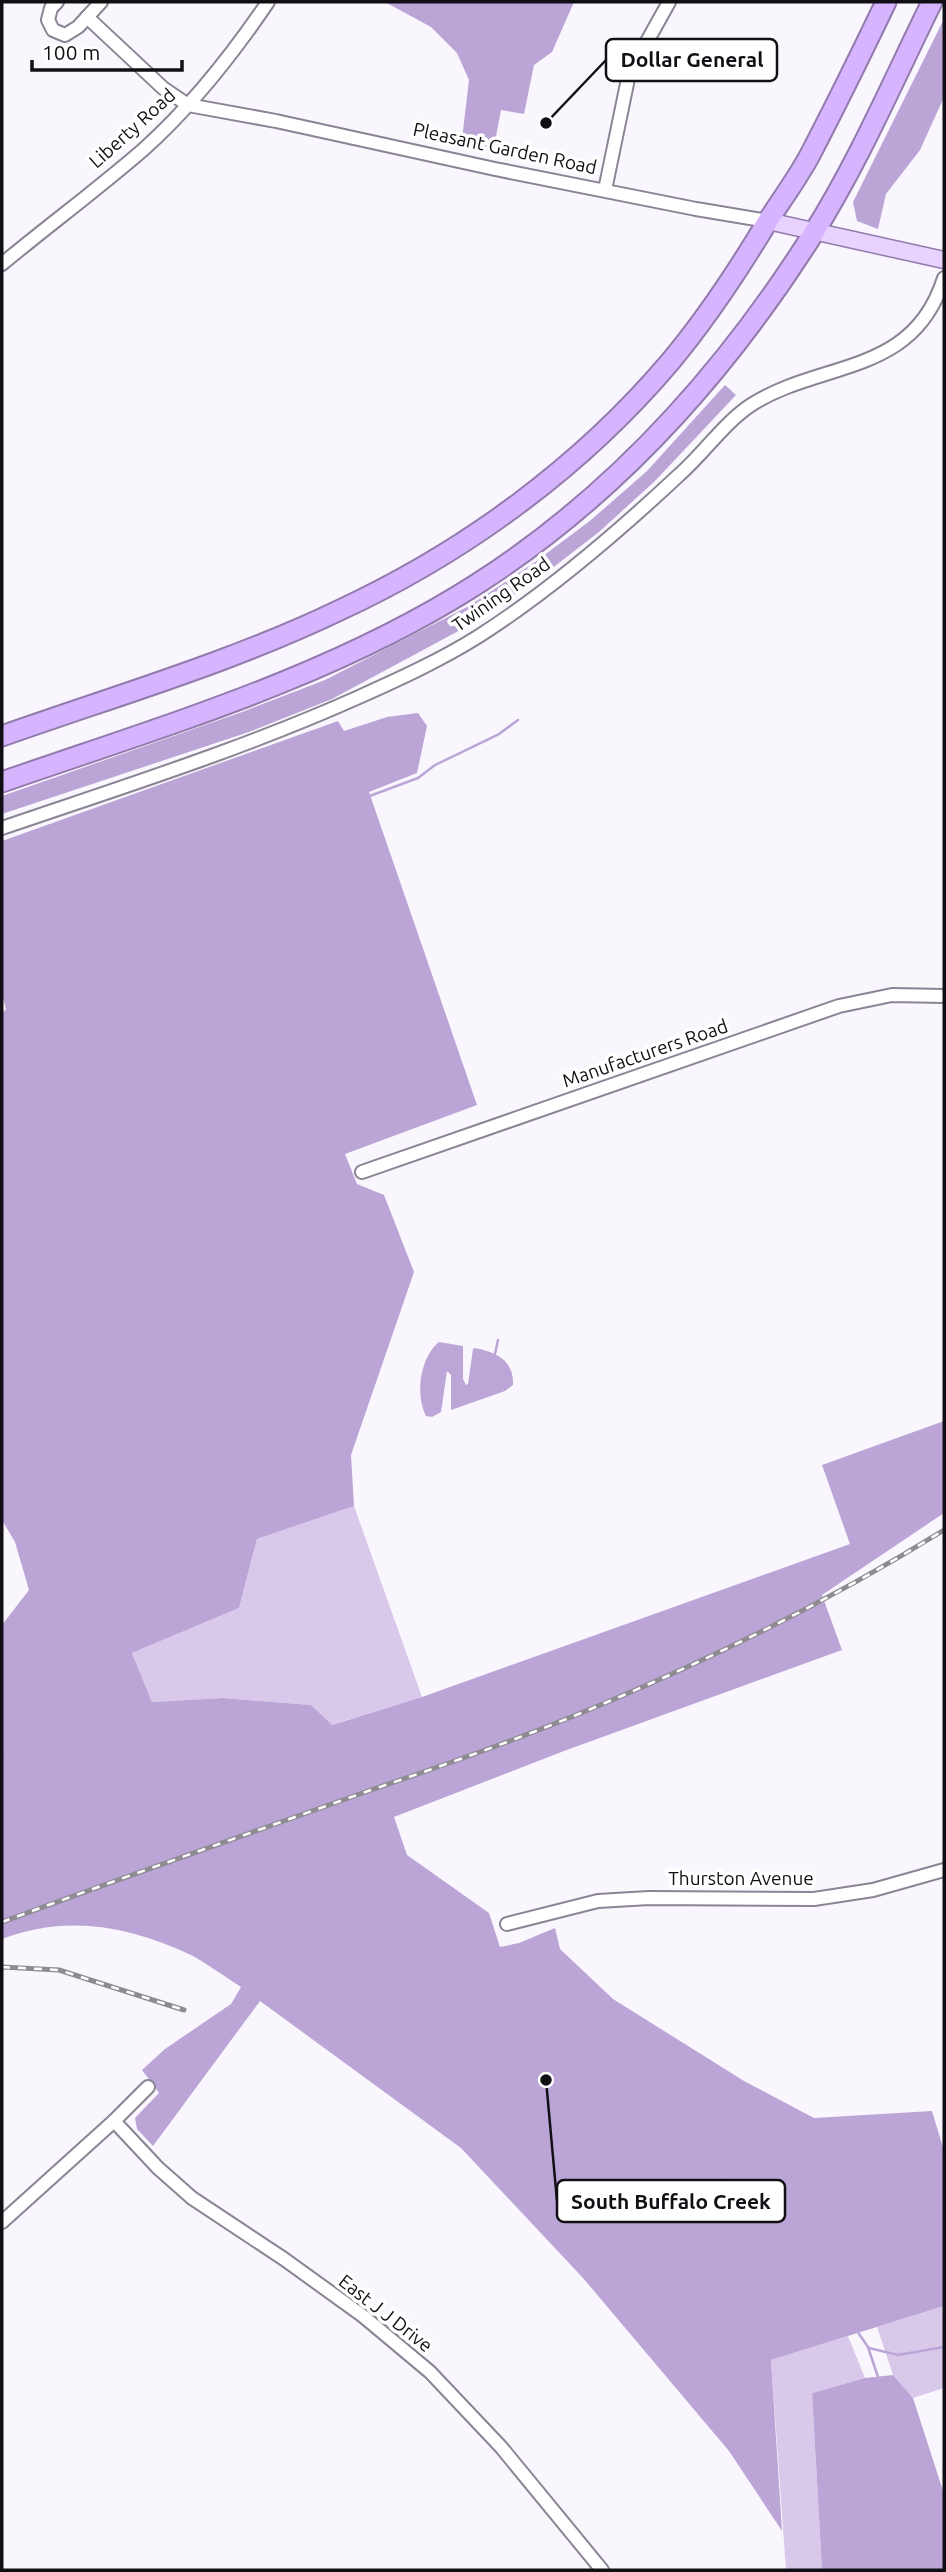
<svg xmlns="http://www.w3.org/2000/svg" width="946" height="2572" viewBox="0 0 946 2572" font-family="Ubuntu,sans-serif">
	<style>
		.green { fill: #d8c9eb }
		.forest { fill: #bba5d6 }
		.water { fill: #bca5d7 }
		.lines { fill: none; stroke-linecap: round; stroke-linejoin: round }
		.stream { stroke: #bca5d7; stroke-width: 2.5 }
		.minor-casing { stroke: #8b8494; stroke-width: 16 }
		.major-casing { stroke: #927bac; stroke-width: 19 }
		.highway-casing { stroke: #927bac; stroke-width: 23 }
		.minor { stroke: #fff; stroke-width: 12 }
		.major { stroke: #e7d3fe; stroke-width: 16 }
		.highway { stroke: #d7b5fe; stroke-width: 19 }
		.rail-casing { stroke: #8e8b92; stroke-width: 5 }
		.rail { stroke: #fff; stroke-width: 2.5; stroke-dasharray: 8; stroke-linecap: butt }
		.labels { text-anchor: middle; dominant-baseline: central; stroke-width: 7; stroke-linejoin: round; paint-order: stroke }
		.street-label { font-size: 19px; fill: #110f14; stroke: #fff }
		.leader { fill: none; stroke: #110f14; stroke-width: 2.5 }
		.callout-dot { fill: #110f14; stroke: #fff; stroke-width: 2.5 }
		.callout { fill: #fff; stroke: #110f14; stroke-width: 2.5 }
		.callout-label { font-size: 21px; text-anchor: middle; font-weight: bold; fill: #110f14 }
	</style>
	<rect width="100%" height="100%" fill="#f9f6fd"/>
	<g class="green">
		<polygon points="354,1506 422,1697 331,1725 311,1705 223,1698 152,1702 132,1653 239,1608 257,1539"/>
		<polygon points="944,2306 944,2388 913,2398 893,2375 877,2327"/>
		<polygon points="848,2336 865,2378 812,2393 822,2570 786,2570 771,2360"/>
	</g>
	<g class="forest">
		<polygon points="385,2 574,2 552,52 534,65 524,114 501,110 493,152 461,147 469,80 457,53 431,27"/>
		<polygon points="944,19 944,97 920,150 886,194 878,229 857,221 853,202"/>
		<polygon points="725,385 736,395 655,481 599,532 542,576 477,621 332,699 249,732 2,814 2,796 242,712 325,680 469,606 535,562 591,520 647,471"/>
		<path d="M418,713L427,726L417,773L369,792L477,1105L345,1154L357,1184L384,1195L414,1272L351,1455L354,1506L257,1539L239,1608L132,1653L152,1702L223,1698L311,1705L332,1725L422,1697L850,1544L822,1465L944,1421V1513L822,1595L842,1650L564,1751L394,1817L407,1855L489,1913L500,1947L519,1943L555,1928L560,1949L613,1999L744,2081L814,2118L932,2111L944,2151V2306L771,2360L782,2531L729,2451L583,2278L461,2148L260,2001L153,2146L137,2129L135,2118L159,2093L142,2070L165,2049L231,2004L241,1987C225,1977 208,1964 191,1955C129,1926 67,1914 2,1939V1625L29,1590L15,1542L2,1520V1014L6,1009L2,994V841L338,721L344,731L387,717Z"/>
		<polygon points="893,2375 913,2398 944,2494 944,2570 822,2570 812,2393 865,2378"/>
	</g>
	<path class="water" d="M439,1342L463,1346V1379L466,1385L468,1384L473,1349L475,1348C496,1352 514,1360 513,1385L505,1391L451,1410V1375L447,1371L441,1412L432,1417L426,1416C415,1395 420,1357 439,1342Z"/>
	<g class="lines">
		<g class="stream">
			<polyline points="2,993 46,961 237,836 310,812 367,797 418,778 435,765 499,734 518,720"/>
			<polyline points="495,1354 498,1340"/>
			<polyline points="2,1359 23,1353 25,1345 45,1332 48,1333 52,1344 67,1348 113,1349 122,1351 134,1359 161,1357 168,1353 173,1353 210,1374 332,1371 372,1389"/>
			<polyline points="832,1484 857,1488 868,1494 885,1495 894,1499 916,1491 944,1474"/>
			<polyline points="2,1750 21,1754 61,1773 115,1817 128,1834 179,1873 204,1888 263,1914 382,1992 465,2024 515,2052 546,2080 582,2105 648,2131 699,2160 751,2200 822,2280 868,2347 894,2425 919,2489 938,2570"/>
			<polyline points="869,2348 898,2355 944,2347"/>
		</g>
		<g class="minor-casing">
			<g id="minor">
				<polyline points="57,2 51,8 48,20 53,30 65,35 78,27 101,2"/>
				<polyline points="87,17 163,88 188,105 276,121 495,169 696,209 768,221"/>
				<polyline points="605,190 629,74 669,2"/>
				<path d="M2,264C49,225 98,189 144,149C192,106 232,55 268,2"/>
				<path d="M2,828C122,787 243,749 359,697C399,679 441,660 479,636C551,590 617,533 679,475C703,454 725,422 751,405C821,360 913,377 944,278"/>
				<polyline points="362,1172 839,1006 892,995 944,996"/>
				<polyline points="507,1924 598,1901 649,1898 814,1899 873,1890 944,1870"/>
				<polyline points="114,2121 158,2168 192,2198 284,2259 363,2316 430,2372 501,2447 602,2570"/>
				<polyline points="2,2222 114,2121 148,2087"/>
			</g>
		</g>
		<g class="major-casing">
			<polyline id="major" points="768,221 944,260"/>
		</g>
		<g class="highway-casing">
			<g id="highway">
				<path d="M2,736C115,696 232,662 340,610C465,552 581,467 670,362C706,319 737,272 766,224C781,200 798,178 811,153C837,103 862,52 886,2"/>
				<path d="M2,782C163,726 332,677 477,584C616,495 725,373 813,234C859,161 894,79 932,2"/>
			</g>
		</g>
		<use href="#minor" class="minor"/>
		<use href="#major" class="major"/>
		<use href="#highway" class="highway"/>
		<g class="rail-casing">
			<g id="rail">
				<path d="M2,1922C124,1877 248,1834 371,1790C450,1763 528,1736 605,1703C722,1654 836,1597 944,1530"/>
				<polyline points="2,1967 59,1970 184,2010"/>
			</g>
		</g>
		<use href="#rail" class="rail"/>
	</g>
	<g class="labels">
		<g class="street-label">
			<text transform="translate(132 128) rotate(-42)">Liberty Road</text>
			<text transform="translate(505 148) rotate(12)">Pleasant Garden Road</text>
			<text transform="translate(501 594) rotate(-35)">Twining Road</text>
			<text transform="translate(645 1053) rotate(-19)">Manufacturers Road</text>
			<text x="741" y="1878">Thurston Avenue</text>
			<text transform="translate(386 2313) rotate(38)">East J J Drive</text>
		</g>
	</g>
	<path class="leader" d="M546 123L606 60M546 2080L557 2201"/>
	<g class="callout-dot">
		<circle cx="546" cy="123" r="7"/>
		<circle cx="546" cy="2080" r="7"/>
	</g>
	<g class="callout">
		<rect x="606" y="39" width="171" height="42" rx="7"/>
		<rect x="557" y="2180" width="228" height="42" rx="7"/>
	</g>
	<g class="callout-label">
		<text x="692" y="67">Dollar General</text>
		<text x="671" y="2209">South Buffalo Creek</text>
	</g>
	<rect width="946" height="2572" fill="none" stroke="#110f14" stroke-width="7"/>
	<path d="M32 60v10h150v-10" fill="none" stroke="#110f14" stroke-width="3.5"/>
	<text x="42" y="60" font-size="21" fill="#110f14" stroke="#ffffff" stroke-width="5" paint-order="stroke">100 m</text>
</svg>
